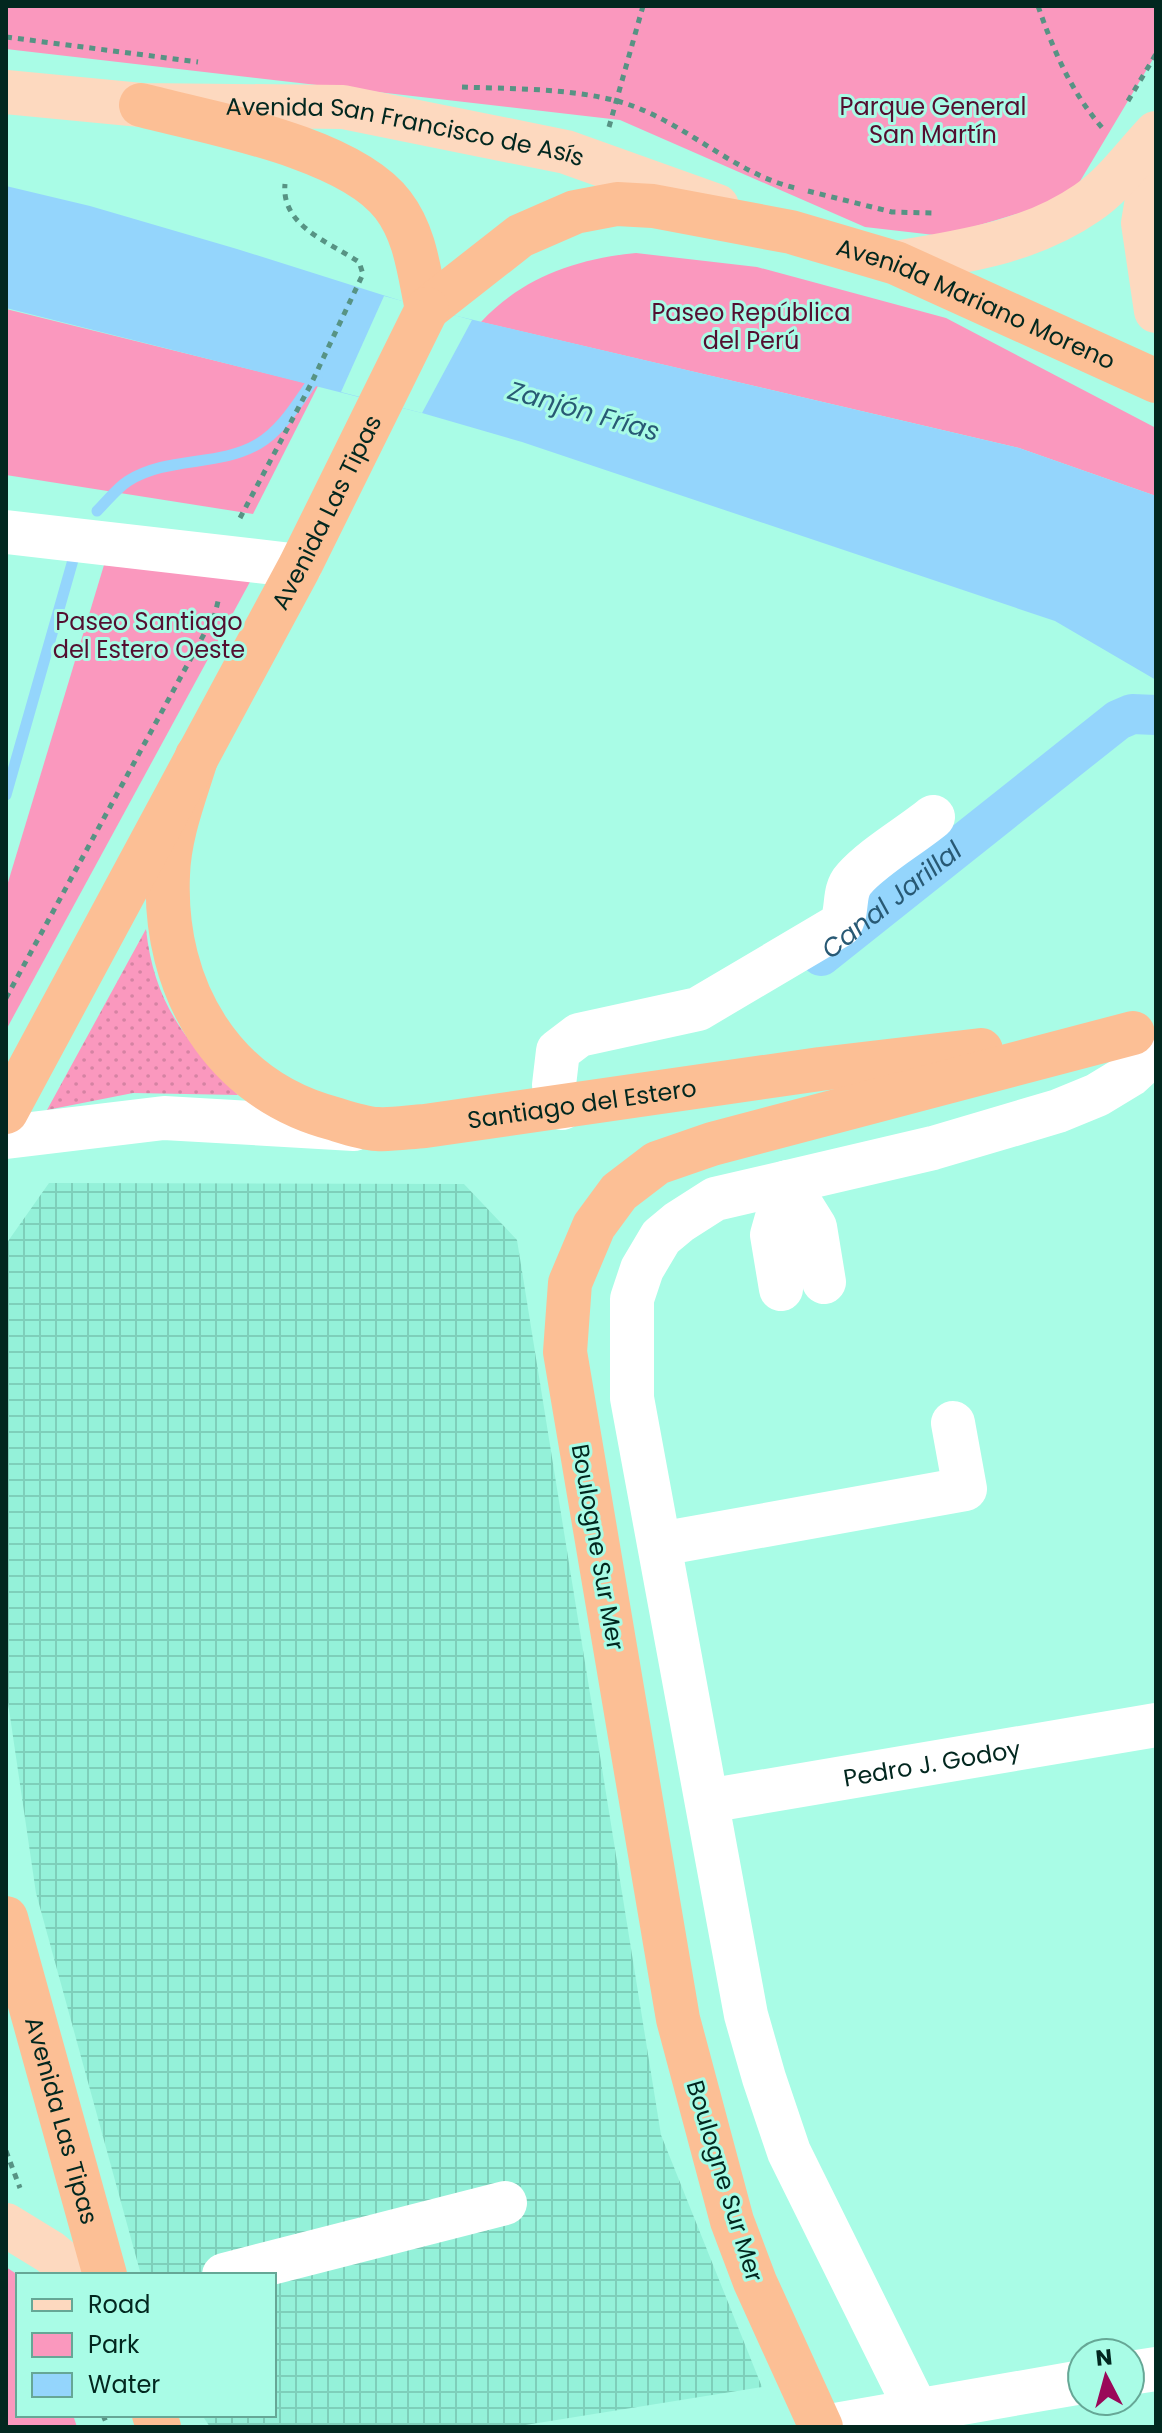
<svg xmlns="http://www.w3.org/2000/svg" width="1162" height="2433" viewBox="0 0 1162 2433" font-family="Poppins,sans-serif">
	<style>
		.industrial { fill: url(#industrial-grid) }
		.grass { fill: url(#grass-dots) }
		.park { fill: #fa98be }
		.water { fill: #94d5fc }
		.pier { fill: #a9fce6 }
		.lines { fill: none; stroke-linecap: round; stroke-linejoin: round }
		.stream { stroke: #94d5fc; stroke-width: 11 }
		.canal { stroke: #94d5fc; stroke-width: 40 }
		.path { stroke: #579384; stroke-width: 5; stroke-dasharray: 6 6; stroke-linecap: butt }
		.minor { stroke: #fff; stroke-width: 44 }
		.major { stroke: #fdd9bf; stroke-width: 44 }
		.highway { stroke: #fcbf95; stroke-width: 44 }
		.labels { text-anchor: middle; dominant-baseline: central; stroke-width: 6; stroke-linejoin: round; paint-order: stroke }
		.park-label { font-size: 24px; fill: #530f30; stroke: #a9fce6 }
		.street-label { font-size: 24px; fill: #02271f; stroke: #a9fce6 }
		.water-label { font-size: 26px; font-style: italic; fill: #285974; stroke: #a9fce6 }
	</style>
	<defs>
		<pattern id="industrial-grid" width="8" height="8" patternUnits="userSpaceOnUse" patternTransform="scale(2)"><rect width="8" height="8" fill="#94f1d9"/><path d="M0 4h8M4 0v8" fill="none" stroke="#7ecfba"/></pattern>
		<pattern id="grass-dots" width="8" height="8" patternUnits="userSpaceOnUse" patternTransform="scale(2)"><rect width="8" height="8" fill="#fa98be"/><path d="M2 2h.1M6 6h.1" fill="none" stroke="#d583a3" stroke-width="1.8" stroke-linecap="round"/></pattern>
	</defs>
	<rect width="100%" height="100%" fill="#a9fce6"/>
	<polygon class="industrial" points="49,1183 464,1184 517,1240 661,2135 762,2387 513,2427 210,2427 202,2415 274,2415 274,2275 141,2275 36,1893 6,1689 6,1244"/>
	<path class="grass" d="M146,929C154,1004 187,1043 238,1095L133,1093L47,1110Z"/>
	<g class="park">
		<polygon points="6,6 1156,6 1156,54 1070,198 943,236 865,227 620,120 6,49"/>
		<path d="M636,253L757,267L946,318L1156,428V496L1019,448L481,322C523,277 576,259 636,253Z"/>
		<polygon points="6,309 318,386 253,514 6,475"/>
		<polygon points="104,565 251,580 6,1030 6,889"/>
		<polygon points="6,2267 18,2275 18,2415 73,2415 77,2427 6,2427"/>
	</g>
	<polygon class="water" points="6,186 90,206 237,249 427,309 1019,448 1156,496 1156,680 1055,621 522,442 422,413 6,308"/>
	<polygon class="pier" points="384,296 472,320 422,413 341,392"/>
	<g class="lines">
		<g class="stream">
			<path d="M97,511C107,501 117,488 128,481C167,456 219,467 258,444C284,429 300,398 318,374"/>
			<polyline points="6,795 73,560"/>
		</g>
		<path class="canal" id="s1" d="M821,956L1118,720L1132,714L1156,715"/>
		<g class="path">
			<path d="M1038,6C1054,52 1072,94 1105,131"/>
			<polyline points="6,37 198,62"/>
			<path d="M462,87C513,89 568,88 617,101C681,118 730,172 795,188"/>
			<polyline points="1128,101 1156,54"/>
			<polyline points="609,127 643,6"/>
			<polyline points="808,191 892,212 932,213"/>
			<path d="M240,518L311,384L363,274L359,262C329,242 281,226 285,184"/>
			<polyline points="6,998 215,614 219,597"/>
			<polyline points="6,2151 20,2188"/>
			<polyline points="103,2415 108,2427"/>
		</g>
		<g class="minor">
			<polyline points="6,532 300,566"/>
			<path d="M562,1108L554,1085L558,1051L579,1035L698,1009L840,925C849,911 842,892 854,879C873,857 910,836 933,817"/>
			<polyline points="6,1137 164,1118 354,1129"/>
			<polyline points="781,1289 772,1235 787,1182 815,1227 824,1282"/>
			<polyline points="660,1544 965,1489 953,1423"/>
			<path id="s2" d="M707,1801L1156,1725"/>
			<polyline points="224,2275 505,2203"/>
			<polyline points="1130,2373 1156,2369"/>
			<polyline points="824,2427 1082,2382"/>
			<polyline points="925,2427 789,2152 764,2078 746,2015 632,1398 632,1299 642,1269 661,1237 679,1222 715,1199 933,1148 1058,1111 1097,1095 1130,1075 1156,1051"/>
		</g>
		<g class="major">
			<path id="s3" d="M6,92L141,105L343,107L566,152L717,206"/>
			<polyline points="1156,145 1143,223 1156,311"/>
			<path d="M896,263C963,251 1029,243 1087,203C1114,185 1134,156 1156,133"/>
			<polyline points="6,2225 50,2252 78,2275"/>
		</g>
		<g class="highway">
			<path d="M141,105C210,123 349,147 393,205C416,235 419,273 427,309"/>
			<path id="s4" d="M427,309L520,236L575,212L617,204L653,206L791,232L896,263L1156,381"/>
			<path id="s5" d="M197,756C185,795 169,835 168,875C163,988 222,1090 335,1119C348,1123 363,1128 377,1129C392,1130 409,1127 425,1126L820,1069L981,1050"/>
			<path id="s6" d="M6,1112L300,566L427,309"/>
			<path id="s7" d="M6,1918L105,2275"/>
			<polyline points="154,2415 159,2427"/>
			<polyline points="821,2427 755,2282 732,2221 678,2019 565,1352 570,1283 594,1226 619,1192 657,1163 712,1144 1133,1033"/>
		</g>
	</g>
	<g class="labels">
		<g class="park-label">
			<text x="933" y="106">Parque General<tspan x="933" dy="28">San Martín</tspan></text>
			<text x="751" y="312">Paseo República<tspan x="751" dy="28">del Perú</tspan></text>
			<text x="149" y="621">Paseo Santiago<tspan x="149" dy="28">del Estero Oeste</tspan></text>
		</g>
		<g class="street-label">
			<text stroke="none"><textPath href="#s3" startOffset="402">Avenida San Francisco de Asís</textPath></text>
			<text stroke="none"><textPath href="#s4" startOffset="596">Avenida Mariano Moreno</textPath></text>
			<text stroke="none"><textPath href="#s6" startOffset="680">Avenida Las Tipas</textPath></text>
			<text stroke="none"><textPath href="#s5" startOffset="694">Santiago del Estero</textPath></text>
			<text transform="translate(598 1547) rotate(80)">Boulogne Sur Mer</text>
			<text stroke="none"><textPath href="#s2" startOffset="228">Pedro J. Godoy</textPath></text>
			<text stroke="none"><textPath href="#s7" startOffset="210">Avenida Las Tipas</textPath></text>
			<text transform="translate(725 2181) rotate(73)">Boulogne Sur Mer</text>
		</g>
		<g class="water-label">
			<text transform="translate(584 411) rotate(16)">Zanjón Frías</text>
			<text stroke="none"><textPath href="#s1" startOffset="90">Canal Jarillal</textPath></text>
		</g>
	</g>
	<rect width="1162" height="2433" fill="none" stroke="#02271f" stroke-width="16"/>
	<rect x="16" y="2273" width="260" height="144" fill="#a9fce6" stroke="#66a796" stroke-width="2"/>
	<rect x="32" y="2299" width="40" height="12" fill="#fdd9bf" stroke="#66a796" stroke-width="2"/>
	<text x="88" y="2313" font-size="24" fill="#02271f">Road</text>
	<rect x="32" y="2333" width="40" height="24" fill="#fa98be" stroke="#66a796" stroke-width="2"/>
	<text x="88" y="2353" font-size="24" fill="#02271f">Park</text>
	<rect x="32" y="2373" width="40" height="24" fill="#94d5fc" stroke="#66a796" stroke-width="2"/>
	<text x="88" y="2393" font-size="24" fill="#02271f">Water</text>
	<g transform="translate(1106 2377) rotate(354)"><circle r="38" fill="#a9fce6" stroke="#66a796" stroke-width="2"/>
	<path d="M0-6L14 30L0 20L-14 30Z" fill="#9a0859"/>
	<text y="-12" font-size="22" font-weight="bold" text-anchor="middle" fill="#02271f">N</text>
	</g>
</svg>
